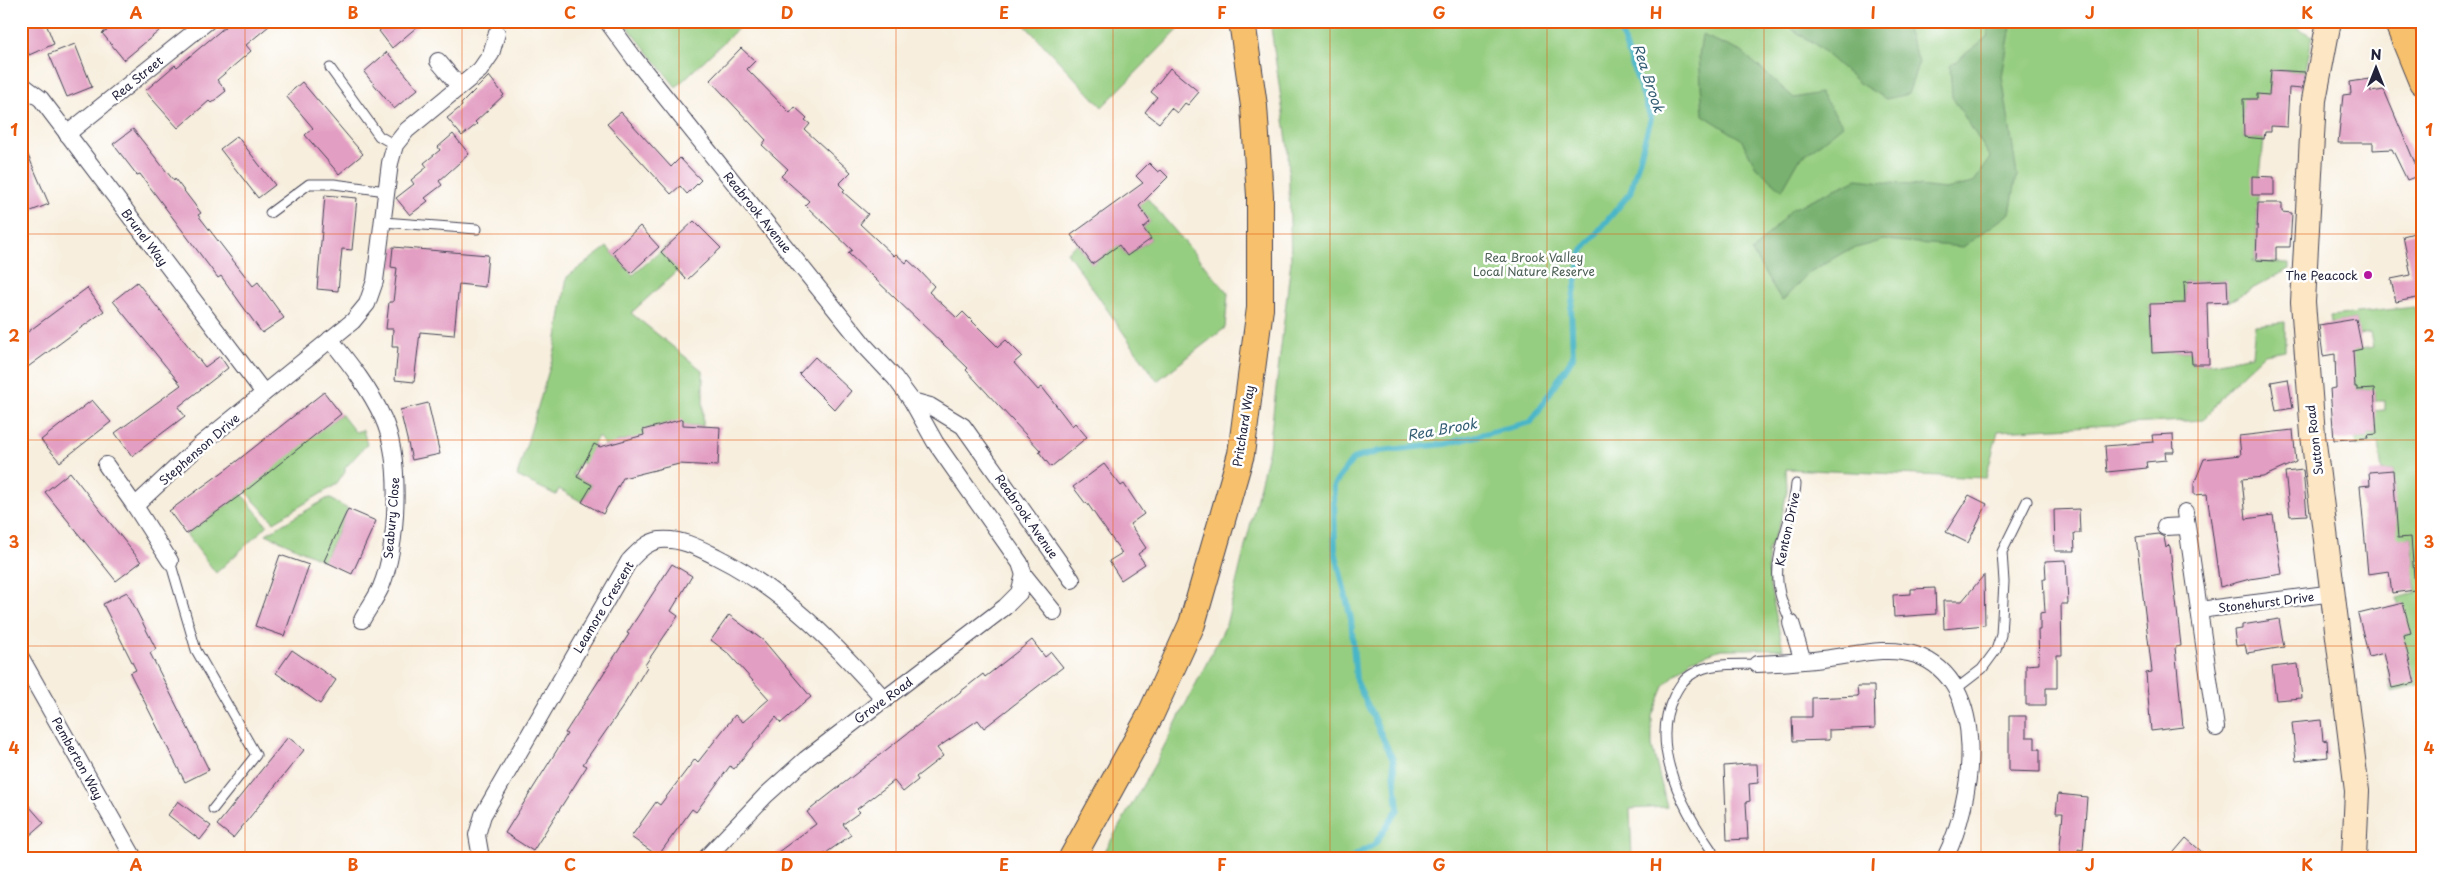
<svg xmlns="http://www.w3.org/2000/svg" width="2443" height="879" viewBox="0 0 2443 879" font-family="'Playpen Sans',sans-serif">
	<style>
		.green { fill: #96ce81; stroke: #5c785e }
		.forest { fill: #78b16f; stroke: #4d6a55 }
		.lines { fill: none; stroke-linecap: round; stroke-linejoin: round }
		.stream { stroke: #4ab6c7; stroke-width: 6 }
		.building { fill: #e39fc3 }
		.lane-casing { stroke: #424153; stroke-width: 11 }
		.street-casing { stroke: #424153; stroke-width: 18 }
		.secondary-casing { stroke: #424153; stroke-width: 26 }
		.primary-casing { stroke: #424153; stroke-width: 28 }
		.lane { stroke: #fff; stroke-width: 9 }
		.street { stroke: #fff; stroke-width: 16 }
		.secondary { stroke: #fce6c4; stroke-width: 24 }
		.primary { stroke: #f7c06c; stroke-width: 26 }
		.grid { fill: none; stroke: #e8590c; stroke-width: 1; stroke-opacity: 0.55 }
		.poi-dot { fill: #b5179e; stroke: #fff; stroke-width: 2 }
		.labels { text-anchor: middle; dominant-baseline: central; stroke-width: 5; stroke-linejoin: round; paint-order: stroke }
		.street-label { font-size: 12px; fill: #22223b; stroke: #fff }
		.park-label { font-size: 12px; fill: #4b5e54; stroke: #fff }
		.poi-label { font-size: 12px; fill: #22223b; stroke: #fff; text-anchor: end }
		.water-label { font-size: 14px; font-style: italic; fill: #325d73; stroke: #fff }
		.neatline { fill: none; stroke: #e8590c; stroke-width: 2 }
		.grid-label { font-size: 16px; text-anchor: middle; font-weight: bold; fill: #e8590c }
	</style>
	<rect width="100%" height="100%" fill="#fff"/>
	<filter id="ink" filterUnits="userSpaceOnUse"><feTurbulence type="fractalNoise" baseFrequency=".02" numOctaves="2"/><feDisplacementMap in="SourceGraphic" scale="10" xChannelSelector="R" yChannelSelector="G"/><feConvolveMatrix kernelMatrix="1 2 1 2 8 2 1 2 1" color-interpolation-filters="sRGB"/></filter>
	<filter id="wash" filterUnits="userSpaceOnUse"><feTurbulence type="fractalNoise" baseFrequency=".0096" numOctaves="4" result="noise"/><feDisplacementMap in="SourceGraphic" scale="20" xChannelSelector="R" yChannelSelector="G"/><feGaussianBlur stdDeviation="1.12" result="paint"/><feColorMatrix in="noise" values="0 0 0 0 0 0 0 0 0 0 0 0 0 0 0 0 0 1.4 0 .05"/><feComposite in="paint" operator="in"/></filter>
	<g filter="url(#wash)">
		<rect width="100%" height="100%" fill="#f7eedd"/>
		<g class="green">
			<polygon points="623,21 746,21 676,87"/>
			<polygon points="1021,21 1187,21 1102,107"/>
			<polygon points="1270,21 2298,21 2298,29 2313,36 2305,72 2271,70 2269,95 2257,99 2244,99 2242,118 2245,119 2244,137 2264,139 2258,195 2256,260 2252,262 2289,263 2289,269 2228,302 2226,280 2184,282 2185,303 2150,305 2152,353 2191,351 2192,364 2215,363 2252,355 2255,325 2285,322 2285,350 2264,354 2230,386 2204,420 1998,431 1986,478 1786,469 1787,491 1781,520 1767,553 1769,582 1783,649 1721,649 1691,660 1665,684 1652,716 1652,746 1667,807 1630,809 1632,858 1101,858 1155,764 1226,625 1269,448 1291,261 1288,148"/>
			<polygon points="1142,192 1228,293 1225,328 1157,381 1067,252 1077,244 1092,264 1119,245 1127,256 1151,239 1143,228 1150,222 1133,198"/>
			<polygon points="670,243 687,262 631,313 703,371 703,426 683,425 682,420 643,430 646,440 630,439 616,442 613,456 598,436 589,455 605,475 580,462 573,475 592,485 582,502 559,489 556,495 517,476 555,350 567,277 607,247 633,275"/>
			<polygon points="2414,307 2422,333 2422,685 2392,692 2385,653 2403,635 2410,633 2402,619 2397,598 2416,593 2413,572 2403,567 2414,565 2411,537 2396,539 2393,470 2382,471 2378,443 2356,446 2355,439 2367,438 2367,435 2377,434 2376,425 2355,412 2385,410 2385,401 2375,401 2374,392 2369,389 2357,390 2354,376 2335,367 2335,365 2350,362 2349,351 2373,347 2370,333 2359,335 2356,319 2340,322 2333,334 2330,316"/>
			<polygon points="341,414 355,432 363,430 367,444 345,468 345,472 337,484 274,522 244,490"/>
			<polygon points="242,494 267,526 216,573 186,534"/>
			<polygon points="328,498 348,509 324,561 266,534"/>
		</g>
		<g class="forest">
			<polygon points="1780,21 1904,21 1919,62 1908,94 1886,99 1859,83 1816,45"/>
			<polygon points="1990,21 2012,21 2002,76 2017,175 2010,213 1963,247 1883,240 1846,251 1808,273 1782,301 1752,252 1792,209 1857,179 1945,189 1973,183 1991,158 1952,97 1950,66 1987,37"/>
			<polygon points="1702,35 1742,52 1794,98 1820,93 1843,125 1799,160 1782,190 1756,167 1741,139 1703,115 1699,56"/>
		</g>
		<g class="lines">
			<polyline class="stream" points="1351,858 1375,844 1398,809 1393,760 1356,680 1351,619 1335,550 1334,485 1353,459 1380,451 1445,444 1531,422 1573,357 1571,309 1582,251 1630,193 1651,118 1617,21"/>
		</g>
		<g id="blocks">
			<g class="building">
				<polygon points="21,21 45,21 54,44 29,55 21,36"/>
				<polygon points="99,21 171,21 124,60 102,33 107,31"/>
				<polygon points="232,21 275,21 246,45 251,51 217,80 226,91 211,103 209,101 178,128 145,91 175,65 177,67"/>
				<polygon points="391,21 424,21 392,48 379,31"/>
				<polygon points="75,44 92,87 67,97 49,54"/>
				<polygon points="741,48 755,61 747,69 790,113 795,107 807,118 805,120 810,124 805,130 851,172 839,184 845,190 843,192 868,214 860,224 894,256 896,254 906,263 908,260 920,271 934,286 929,292 957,318 963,312 998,347 1006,340 1022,356 1014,363 1038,390 1042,387 1072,426 1075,423 1087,437 1051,467 1039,452 1041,451 998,405 966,370 968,368 848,253 852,250 805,205 809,201 781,176 788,169 762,145 766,140 710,80"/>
				<polygon points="387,52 418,89 394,109 364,72"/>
				<polygon points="1170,68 1199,92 1188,105 1185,103 1177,113 1171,108 1159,123 1145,112 1157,97 1151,92"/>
				<polygon points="2271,70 2305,72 2302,89 2289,88 2287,127 2271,126 2271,132 2265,132 2264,139 2244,137 2243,99 2257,99 2257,94 2269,95"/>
				<polygon points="489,76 504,95 475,122 477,124 462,136 447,118 462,106 461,104"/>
				<polygon points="2369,79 2371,92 2384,90 2420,175 2407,180 2392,149 2373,150 2373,143 2338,143 2343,95 2351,94 2350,82"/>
				<polygon points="302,82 363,154 339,174 305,135 313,128 286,96"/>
				<polygon points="621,112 671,167 680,158 701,180 687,194 680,186 671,194 607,124"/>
				<polygon points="133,129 174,181 175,179 201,213 198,215 253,286 258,282 284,318 262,333 221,276 218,278 140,174 137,175 113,144"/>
				<polygon points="453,134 469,154 439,181 442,185 425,198 428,201 410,215 396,198 414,184 411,180 427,167 424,163 440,150 438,147"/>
				<polygon points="237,136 275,185 258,198 220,149"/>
				<polygon points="21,139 49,204 21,215"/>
				<polygon points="1149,163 1158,172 1161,170 1168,177 1139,206 1150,222 1143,228 1151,239 1127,256 1119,245 1092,264 1071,235 1143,183 1136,176"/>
				<polygon points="2252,176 2274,177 2274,195 2252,195"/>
				<polygon points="325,195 357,198 352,250 342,249 338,291 317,289"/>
				<polygon points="2258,203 2282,203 2282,212 2292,213 2290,247 2276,247 2276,261 2256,260"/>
				<polygon points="694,221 721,248 687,280 661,252"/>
				<polygon points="640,226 659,247 631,273 612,252"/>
				<polygon points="2422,231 2422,297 2396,302 2391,279 2411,275 2403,236"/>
				<polygon points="393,247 488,255 485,287 459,284 454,335 420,332 414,382 395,380 398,347 392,347 393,329 386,329 389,302 393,302 397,268 391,267"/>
				<polygon points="2227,280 2228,302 2207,303 2209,364 2192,364 2191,351 2152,353 2150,304 2185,303 2184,282"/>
				<polygon points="137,282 205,367 220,356 228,368 178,407 185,416 132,456 115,433 181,385 113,301"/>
				<polygon points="87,288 104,311 21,372 21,337"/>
				<polygon points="2356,319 2362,349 2353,351 2355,387 2357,387 2357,390 2374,389 2377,434 2367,435 2368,438 2334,440 2330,389 2336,388 2335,354 2323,356 2319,325"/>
				<polygon points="815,357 851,391 835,410 799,374"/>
				<polygon points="2288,379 2293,408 2276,411 2271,382"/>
				<polygon points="324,392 341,414 242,494 186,534 169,511 228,468"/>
				<polygon points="92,400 111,422 60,462 41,440"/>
				<polygon points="428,403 440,454 412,460 400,410"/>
				<polygon points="683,419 683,425 720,427 718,466 679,464 623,478 603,514 582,502 592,485 577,477 594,444 600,447 644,435 643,430"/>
				<polygon points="2293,430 2296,462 2263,477 2242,479 2246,519 2273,515 2282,574 2250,579 2220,587 2207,494 2194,495 2194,484 2204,459 2241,455 2239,436"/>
				<polygon points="2173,434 2174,452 2165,452 2166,460 2146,462 2147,468 2107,472 2105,446 2153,442 2152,435"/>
				<polygon points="1104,464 1121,486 1124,484 1144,514 1130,524 1146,548 1138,554 1145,564 1121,580 1109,561 1122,553 1087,503 1086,504 1073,487"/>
				<polygon points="2303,470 2307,515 2290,516 2285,472"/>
				<polygon points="2393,470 2398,538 2411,537 2415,590 2392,593 2389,571 2368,574 2360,486 2370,485 2369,472"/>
				<polygon points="70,472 141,562 116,581 45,492"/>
				<polygon points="1969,495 1987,504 1968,543 1946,532"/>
				<polygon points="348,509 376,521 352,574 324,561"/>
				<polygon points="2079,509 2080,533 2074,533 2075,551 2055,551 2054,510"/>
				<polygon points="2158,534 2164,537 2166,548 2169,545 2170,547 2181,646 2175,647 2183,727 2151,731 2146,673 2152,672 2136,537"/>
				<polygon points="280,555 309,565 284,636 255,626"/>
				<polygon points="2066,560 2068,604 2061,604 2062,655 2057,655 2057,688 2046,688 2046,705 2026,705 2026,665 2039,664 2038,630 2040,630 2040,613 2045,612 2043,579 2046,579 2045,561"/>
				<polygon points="672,564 692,576 671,611 678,616 645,665 647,667 622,708 583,764 587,766 533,851 505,833 567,734 565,733 629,634 627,633"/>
				<polygon points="1984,575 1985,625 1944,629 1943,601 1962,601"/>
				<polygon points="1935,588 1936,614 1894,617 1893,595 1911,594 1911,589"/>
				<polygon points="127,592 156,649 150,653 209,770 185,782 130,673 136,670 103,604"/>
				<polygon points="2403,603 2411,633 2403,635 2415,683 2392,688 2384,653 2369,657 2358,614"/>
				<polygon points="729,615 764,641 811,697 781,723 776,717 734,769 730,766 696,812 692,809 658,856 631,837 656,802 660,805 695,759 698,762 735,715 743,722 769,699 729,654 711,640"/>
				<polygon points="2279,619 2284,647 2247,653 2245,645 2236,646 2234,630 2242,629 2242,625"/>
				<polygon points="1032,640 1045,657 1051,652 1063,667 984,728 978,720 937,748 943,756 916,777 918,780 903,792 894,781 857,809 860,812 843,824 851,835 819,858 770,858 816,824 807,812 983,674 985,677"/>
				<polygon points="292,650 336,680 320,704 276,673"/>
				<polygon points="2298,664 2302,698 2276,700 2272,667"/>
				<polygon points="1857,686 1874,686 1875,728 1829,730 1829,740 1793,741 1792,717 1812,717 1812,698 1858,696"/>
				<polygon points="2009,716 2026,716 2026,737 2035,737 2035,749 2040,749 2040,772 2009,771"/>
				<polygon points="2321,720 2323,741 2327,740 2328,757 2296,761 2292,723"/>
				<polygon points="288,737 304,750 233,838 217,825"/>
				<polygon points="1748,764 1757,764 1758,783 1749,784 1750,801 1746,802 1748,839 1727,840 1724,766"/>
				<polygon points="2058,794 2087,797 2083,850 2078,849 2078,858 2059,858 2063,813 2056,813"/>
				<polygon points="21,797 44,823 21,843"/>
				<polygon points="178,801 211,826 200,840 168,815"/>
				<polygon points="2186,838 2209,858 2169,858"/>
			</g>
		</g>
	</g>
	<g filter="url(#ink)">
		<use href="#blocks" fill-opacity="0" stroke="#424153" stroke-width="1"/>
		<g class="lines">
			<g class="lane-casing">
				<g id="lane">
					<polyline points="330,68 379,136 395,145"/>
					<polyline points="270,213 309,184 334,184 386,191"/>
					<polyline points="383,222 477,229"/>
					<polyline points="170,561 196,650 256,755 213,809"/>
					<path d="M1791,623C1787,613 1782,603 1780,594C1770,556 1794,520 1796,484"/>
					<polyline points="1956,689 1982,669 1996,650 2001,635 2004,582 2002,552 2027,501"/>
					<path d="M1712,851C1683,809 1648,746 1674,696C1679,686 1684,678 1694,673C1711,662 1738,665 1757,664"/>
				</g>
			</g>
			<g class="street-casing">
				<g id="street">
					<polyline points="607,21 634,58 864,345 895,378 912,401 935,442 1020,563 1024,575 1054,612"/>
					<polyline points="438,61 459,86"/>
					<polyline points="21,84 41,99 264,393"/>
					<polyline points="67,134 208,21"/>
					<path d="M330,339C350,364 370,389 383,418C402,459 398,545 381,587C376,598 368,609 362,620"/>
					<polyline points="912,401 930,406 963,426 1072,580"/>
					<polyline points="106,465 135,506 200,445 353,321 367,304 375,281 390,163 395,145 407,130 480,70 491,54 497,33"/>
					<polyline points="135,506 170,561"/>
					<polyline points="2185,512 2216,728"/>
					<polyline points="2165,527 2186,526"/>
					<polyline points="2199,610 2334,593"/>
					<polyline points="1791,623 1803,661"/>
					<polyline points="21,658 134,858"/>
					<path d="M1757,664C1779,663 1800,662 1822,659C1852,656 1886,645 1916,655C1992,682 1973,802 1945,858"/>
					<path d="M481,858L477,835L483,815L629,561C638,552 646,542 660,540C681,538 699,548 717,557C785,591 835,644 885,700"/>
					<polyline points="706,858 766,795 806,759 1005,607 1019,593 1024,575"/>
				</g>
			</g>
			<g class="secondary-casing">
				<polyline id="secondary" points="2329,21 2314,100 2303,302 2313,435 2357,791 2354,858"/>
			</g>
			<g class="primary-casing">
				<g id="primary">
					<polyline points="2397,21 2422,82"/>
					<polyline points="1072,858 1150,716 1192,624 1241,454 1260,308 1260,196 1254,106 1242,21"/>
				</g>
			</g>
			<use href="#lane" class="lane"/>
			<use href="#street" class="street"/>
			<use href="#secondary" class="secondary"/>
			<use href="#primary" class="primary"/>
		</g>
	</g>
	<path class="grid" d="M245,21V858M462,21V858M679,21V858M896,21V858M1113,21V858M1330,21V858M1547,21V858M1764,21V858M1981,21V858M2198,21V858M21,234H2422M21,440H2422M21,646H2422"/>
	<circle class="poi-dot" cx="2368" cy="275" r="5"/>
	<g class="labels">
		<g class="street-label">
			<text transform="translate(137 78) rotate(-39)">Rea Street</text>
			<text transform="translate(758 212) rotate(51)">Reabrook Avenue</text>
			<text transform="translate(145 237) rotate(53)">Brunel Way</text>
			<text transform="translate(1243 426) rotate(-81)">Pritchard Way</text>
			<text transform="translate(2314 440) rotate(-97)">Sutton Road</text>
			<text transform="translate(199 449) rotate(-41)">Stephenson Drive</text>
			<text transform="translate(1027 516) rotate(55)">Reabrook Avenue</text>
			<text transform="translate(391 518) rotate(-85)">Seabury Close</text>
			<text transform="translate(1787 529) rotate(-78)">Kenton Drive</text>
			<text transform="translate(2266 602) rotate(-7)">Stonehurst Drive</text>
			<text transform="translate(603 607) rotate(-59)">Leamore Crescent</text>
			<text transform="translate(883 700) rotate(-36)">Grove Road</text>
			<text transform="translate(78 758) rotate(61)">Pemberton Way</text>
		</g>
		<g class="park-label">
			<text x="1534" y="257">Rea Brook Valley<tspan x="1534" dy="14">Local Nature Reserve</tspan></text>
		</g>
		<g class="poi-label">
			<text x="2358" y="275">The Peacock</text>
		</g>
		<g class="water-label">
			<text transform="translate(1649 78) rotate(72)">Rea Brook</text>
			<text transform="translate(1442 429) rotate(-10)">Rea Brook</text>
		</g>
	</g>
	<rect width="2443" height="879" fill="none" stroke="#fff" stroke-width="55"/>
	<g transform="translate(2376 68)" stroke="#ffffff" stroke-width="4" paint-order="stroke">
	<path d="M0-4L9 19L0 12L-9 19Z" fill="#22223b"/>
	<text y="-8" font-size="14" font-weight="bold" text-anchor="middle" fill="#22223b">N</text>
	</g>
	<rect x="28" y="28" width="2388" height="824" class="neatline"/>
	<g class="grid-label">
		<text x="136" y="19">A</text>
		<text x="353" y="19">B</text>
		<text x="570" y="19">C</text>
		<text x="787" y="19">D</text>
		<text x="1004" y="19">E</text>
		<text x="1222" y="19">F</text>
		<text x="1439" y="19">G</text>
		<text x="1656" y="19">H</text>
		<text x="1873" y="19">I</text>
		<text x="2090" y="19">J</text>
		<text x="2307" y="19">K</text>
		<text x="14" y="136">1</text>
		<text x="2429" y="136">1</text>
		<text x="14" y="342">2</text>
		<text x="2429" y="342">2</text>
		<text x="14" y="548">3</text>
		<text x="2429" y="548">3</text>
		<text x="14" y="754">4</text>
		<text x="2429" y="754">4</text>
		<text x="136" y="871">A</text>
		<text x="353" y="871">B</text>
		<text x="570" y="871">C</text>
		<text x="787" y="871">D</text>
		<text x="1004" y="871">E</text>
		<text x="1222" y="871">F</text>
		<text x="1439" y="871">G</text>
		<text x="1656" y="871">H</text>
		<text x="1873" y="871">I</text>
		<text x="2090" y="871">J</text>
		<text x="2307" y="871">K</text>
	</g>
</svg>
